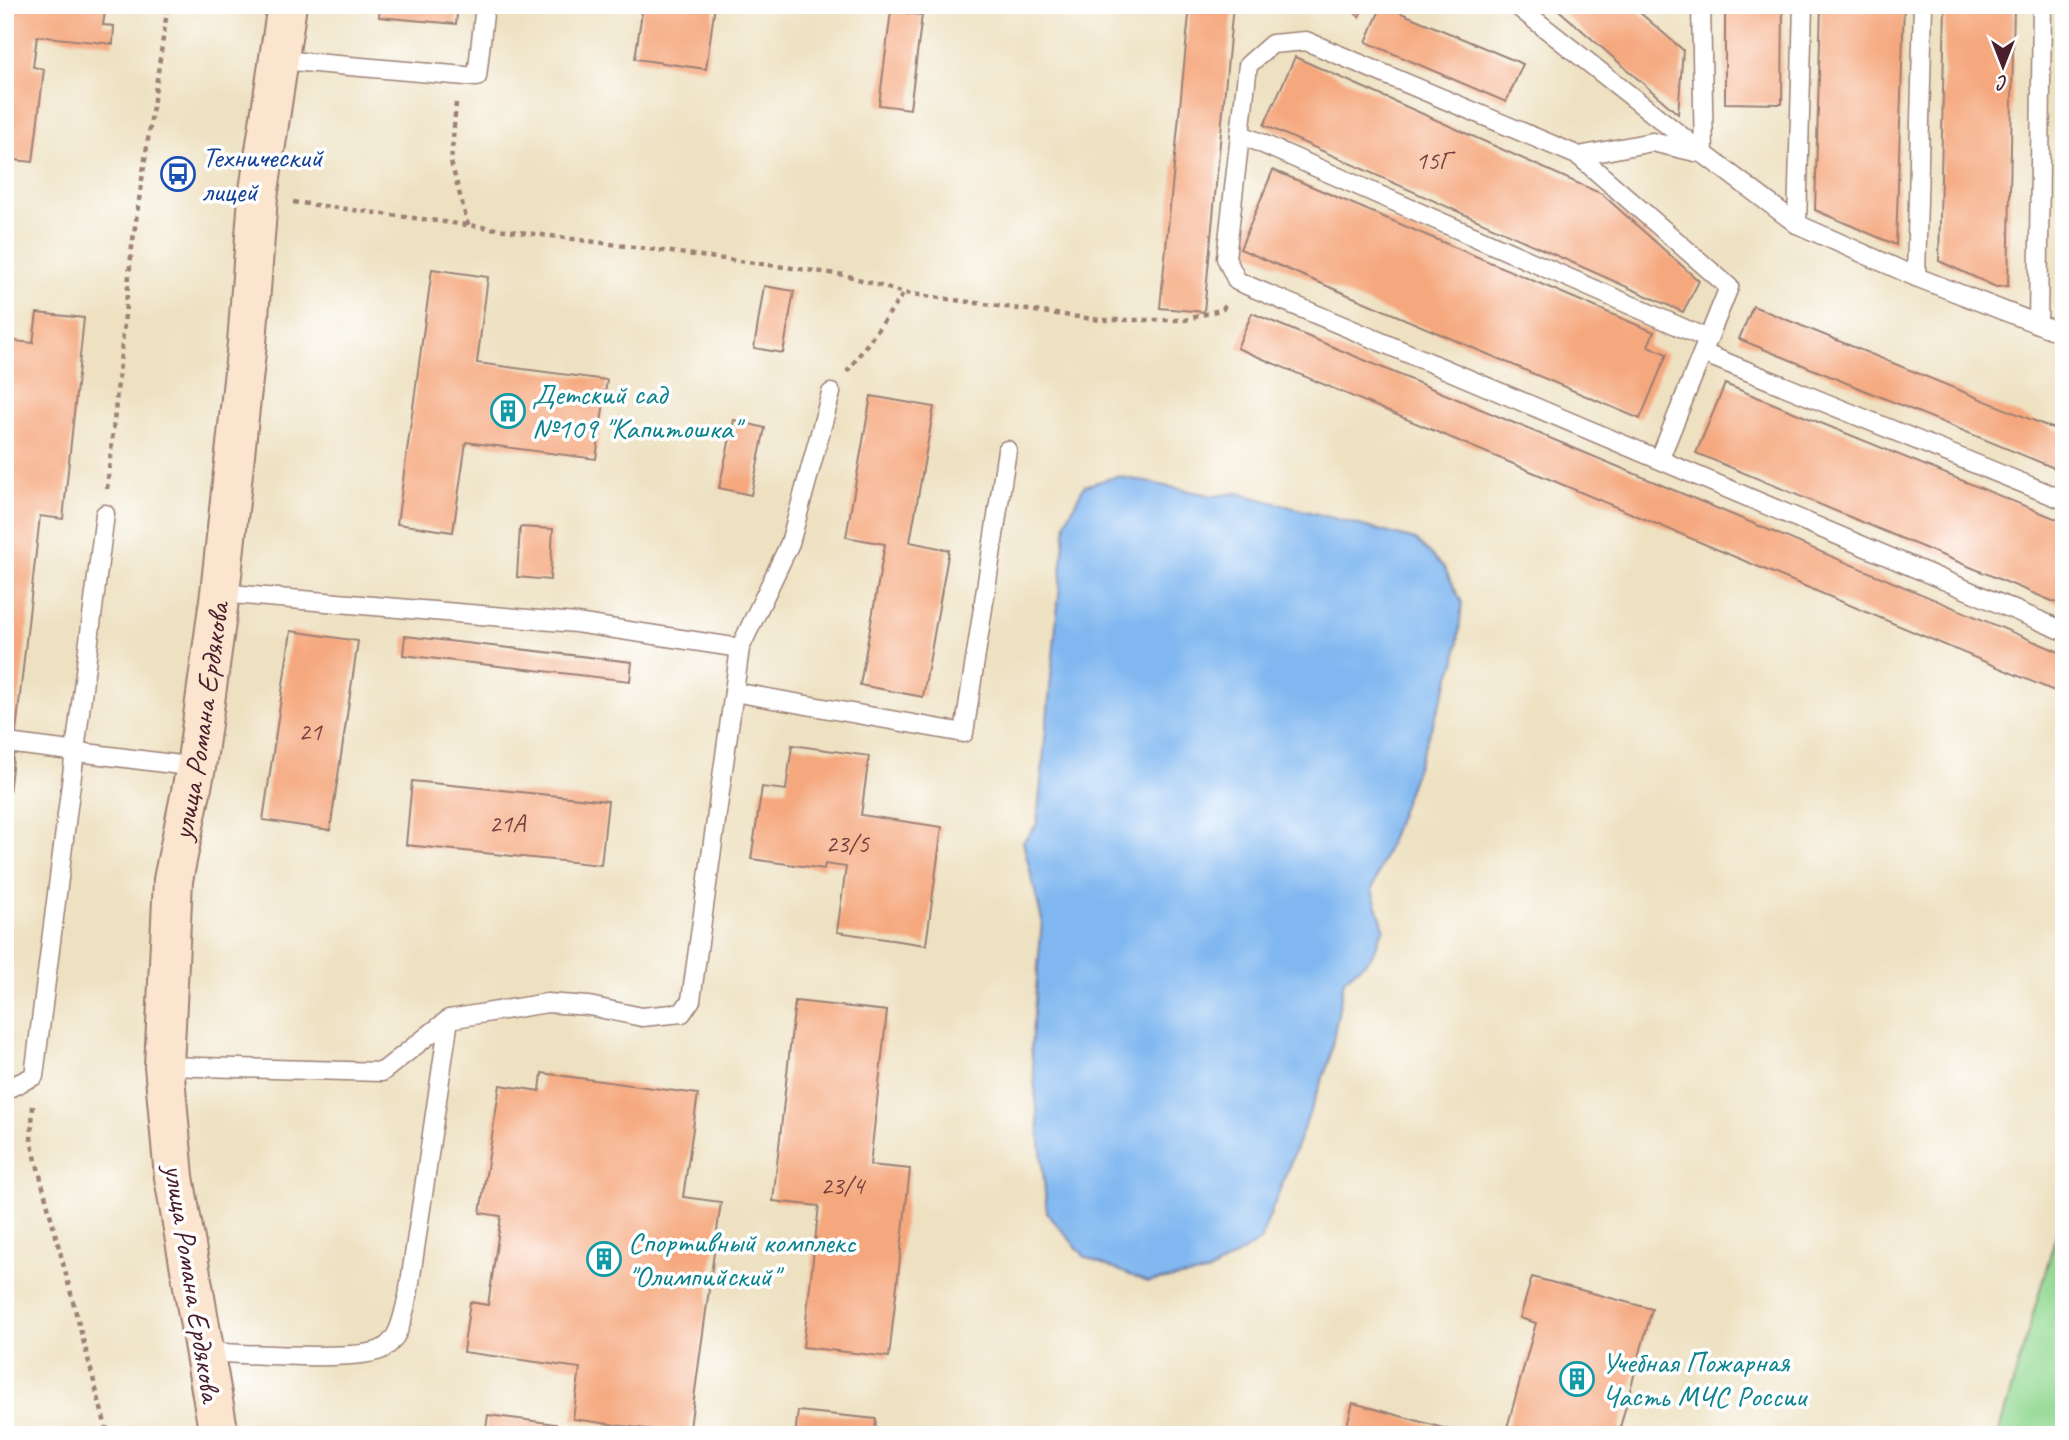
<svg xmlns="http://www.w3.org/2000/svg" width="2069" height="1440" viewBox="0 0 2069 1440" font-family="Caveat,sans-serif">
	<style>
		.green { fill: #92d892; stroke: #6e7c5e; stroke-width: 2 }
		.water { fill: #80b7f0; stroke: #656b8e; stroke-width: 2 }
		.building { fill: #f5a77d }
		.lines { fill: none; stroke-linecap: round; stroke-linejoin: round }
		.lane-casing { stroke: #9c8076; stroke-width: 21 }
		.secondary-casing { stroke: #9c8076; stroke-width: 42 }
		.path { stroke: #9c8076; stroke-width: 4.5; stroke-dasharray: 5 5; stroke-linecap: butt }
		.lane { stroke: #fff; stroke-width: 18 }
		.secondary { stroke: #fce5cf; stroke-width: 38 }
		.labels { text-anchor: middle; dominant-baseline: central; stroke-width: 7; stroke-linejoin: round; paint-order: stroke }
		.number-label { font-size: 26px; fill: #754140 }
		.transit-label { font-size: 30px; fill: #164399; stroke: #fff; text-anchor: start }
		.culture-label { font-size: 30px; fill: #0d838f; stroke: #fff; text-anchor: start }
		.street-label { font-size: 30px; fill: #4a1f2b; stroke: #fff }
	</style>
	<rect width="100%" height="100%" fill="#fff"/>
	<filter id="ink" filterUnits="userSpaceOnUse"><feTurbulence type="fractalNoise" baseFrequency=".0143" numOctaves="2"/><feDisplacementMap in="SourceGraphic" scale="14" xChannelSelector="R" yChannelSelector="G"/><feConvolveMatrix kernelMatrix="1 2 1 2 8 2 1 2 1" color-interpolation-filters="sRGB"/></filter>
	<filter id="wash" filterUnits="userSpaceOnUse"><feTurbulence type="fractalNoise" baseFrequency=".00686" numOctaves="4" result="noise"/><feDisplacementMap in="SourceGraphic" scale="28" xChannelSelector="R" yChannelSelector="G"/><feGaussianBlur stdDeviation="1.57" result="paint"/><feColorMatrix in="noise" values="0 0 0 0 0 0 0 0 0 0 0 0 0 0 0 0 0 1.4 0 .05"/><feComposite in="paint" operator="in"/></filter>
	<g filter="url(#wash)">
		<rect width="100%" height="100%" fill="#eee1c1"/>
		<polygon class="green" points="2064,1207 2064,1435 1998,1435"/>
		<polygon class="water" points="1117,476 1214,496 1238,493 1416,540 1444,567 1462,603 1456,660 1372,890 1384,928 1371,957 1344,980 1329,1062 1260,1241 1207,1273 1147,1282 1085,1257 1047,1213 1031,1047 1042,920 1023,842 1037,824 1066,521 1084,486"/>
		<g id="blocks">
			<g class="building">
				<polygon points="5,5 106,5 103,25 114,26 113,44 37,36 33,67 44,69 33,162 5,159"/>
				<polygon points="380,5 458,5 456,24 379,17"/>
				<polygon points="643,5 715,5 706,69 635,59"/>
				<polygon points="1190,5 1233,5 1204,312 1160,308"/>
				<polygon points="1347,5 1364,5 1359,17"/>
				<polygon points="1382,5 1523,64 1506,102 1366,42"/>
				<polygon points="1553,5 1631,5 1683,50 1678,114"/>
				<polygon points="1725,5 1783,5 1782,104 1725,103"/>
				<polygon points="1821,5 1904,5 1896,245 1815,210"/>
				<polygon points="1945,5 2014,5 2008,286 1996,287 1939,261"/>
				<polygon points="891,11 922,15 910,109 879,105"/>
				<polygon points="1295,57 1602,194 1699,281 1683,312 1264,125"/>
				<polygon points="1273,170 1654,332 1648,346 1667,354 1640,419 1240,249"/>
				<polygon points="432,269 488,277 477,363 607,380 596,459 466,442 453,532 397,524"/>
				<polygon points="764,286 794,291 783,353 754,348"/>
				<polygon points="1753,306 2064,433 2064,472 1739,339"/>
				<polygon points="37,313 84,318 63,519 40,516 7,812 5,340 33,343"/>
				<polygon points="1252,313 2064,654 2064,695 1237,348"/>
				<polygon points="1725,384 2064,522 2064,606 1696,453"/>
				<polygon points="871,396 934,407 910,542 949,550 923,697 860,685 885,544 846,537"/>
				<polygon points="734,420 765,428 751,495 719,488"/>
				<polygon points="520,527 553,529 550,580 517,577"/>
				<polygon points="291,631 358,641 330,830 263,820"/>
				<polygon points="405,636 632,662 630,681 403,655"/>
				<polygon points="792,745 869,756 861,815 942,827 926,945 837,932 846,867 825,864 824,869 751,859 762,787 786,790"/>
				<polygon points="412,781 608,801 601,865 406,845"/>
				<polygon points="795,1001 887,1011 870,1165 910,1169 889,1357 803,1347 819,1206 773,1201"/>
				<polygon points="542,1073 698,1094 683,1197 721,1202 689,1435 573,1419 580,1368 463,1352 470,1302 488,1305 501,1216 480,1213 500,1085 540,1091"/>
				<polygon points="1532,1277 1652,1309 1618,1435 1505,1435 1536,1323 1520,1318"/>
				<polygon points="1353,1403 1465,1434 1465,1435 1344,1435"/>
				<polygon points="798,1411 876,1419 875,1435 795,1435"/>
				<polygon points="488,1415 556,1424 555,1435 485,1435"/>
			</g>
		</g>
	</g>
	<g filter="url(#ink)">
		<use href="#blocks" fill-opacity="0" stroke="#9c8076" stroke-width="2"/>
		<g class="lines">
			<g class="lane-casing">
				<g id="lane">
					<polyline points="1516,5 1704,154 1797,224 1916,277 2064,334"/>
					<polyline points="1701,5 1704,154 1652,142 1579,156 1306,41 1272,44 1248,65 1226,258 1237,281 2064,631"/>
					<polyline points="280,60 477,77 485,5"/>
					<polyline points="1240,134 1708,339"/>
					<polyline points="1579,156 1729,287 1660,458"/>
					<polyline points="1797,224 1803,5"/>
					<polyline points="1916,277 1923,5"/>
					<polyline points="2038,324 2042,5"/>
					<polyline points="1703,353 2064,500"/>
					<polyline points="740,648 790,543 831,393"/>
					<polyline points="734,692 964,733 1007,450"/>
					<polyline points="15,744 196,767"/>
					<polyline points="164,1066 382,1072 449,1019 547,1003 589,1006 642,1017 682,1013 691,1000 740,648 576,623 220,593"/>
					<polyline points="5,1090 34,1076 105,514"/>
					<path d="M203,1352C236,1353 362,1363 384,1348C401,1337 403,1314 408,1296L449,1019"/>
				</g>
			</g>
			<g class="secondary-casing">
				<g id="secondary">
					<path id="s1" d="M219,1435L174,1177L164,1066L173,880L196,767L220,593L247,343L258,197L287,5"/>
				</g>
			</g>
			<g class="path">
				<polyline points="456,103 451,162 468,225"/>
				<polyline points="293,202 845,275 904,293 1100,320 1185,320 1223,309 1226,303"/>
				<polyline points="847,372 904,293"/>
				<polyline points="107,489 132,247 168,5"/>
				<polyline points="33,1106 31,1141 108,1435"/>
			</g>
			<use href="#lane" class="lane"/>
			<use href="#secondary" class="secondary"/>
		</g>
	</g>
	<defs>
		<g id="bus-ring" transform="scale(1.75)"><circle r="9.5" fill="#fff" stroke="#1a4fb4" stroke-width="1.5"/><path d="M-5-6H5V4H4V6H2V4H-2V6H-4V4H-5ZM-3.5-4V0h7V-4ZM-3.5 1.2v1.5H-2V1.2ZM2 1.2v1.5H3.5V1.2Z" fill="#1a4fb4"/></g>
		<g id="building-ring" transform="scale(1.75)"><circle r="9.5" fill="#fff" stroke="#0f9aa8" stroke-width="1.5"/><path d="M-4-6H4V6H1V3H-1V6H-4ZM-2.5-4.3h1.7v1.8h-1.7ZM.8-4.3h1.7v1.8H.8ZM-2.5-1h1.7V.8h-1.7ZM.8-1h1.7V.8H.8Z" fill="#0f9aa8"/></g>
	</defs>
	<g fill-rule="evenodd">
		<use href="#bus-ring" x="178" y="174"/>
		<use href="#building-ring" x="508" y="411"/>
		<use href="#building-ring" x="604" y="1259"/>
		<use href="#building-ring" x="1577" y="1379"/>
	</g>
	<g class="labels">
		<g class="number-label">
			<text x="1433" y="160">15Г</text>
			<text x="310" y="731">21</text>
			<text x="507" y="823">21А</text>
			<text x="847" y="843">23/5</text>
			<text x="842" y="1185">23/4</text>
		</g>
		<g class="transit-label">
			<text x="202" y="157">Технический<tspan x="202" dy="34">лицей</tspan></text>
		</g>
		<g class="culture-label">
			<text x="532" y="394">Детский сад<tspan x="532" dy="34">№109 "Капитошка"</tspan></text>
			<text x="628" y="1242">Спортивный комплекс<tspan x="628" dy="34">"Олимпийский"</tspan></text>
			<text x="1602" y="1362">Учебная Пожарная<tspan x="1602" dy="34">Часть МЧС России</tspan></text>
		</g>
		<g class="street-label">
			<text stroke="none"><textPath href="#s1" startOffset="721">улица Романа Ердякова</textPath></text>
			<text transform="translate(193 1283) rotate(81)">улица Романа Ердякова</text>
		</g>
	</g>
	<rect width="2069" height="1440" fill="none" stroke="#fff" stroke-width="28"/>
	<g transform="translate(2003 66) rotate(180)" stroke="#ffffff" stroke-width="5" paint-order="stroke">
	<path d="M0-5L12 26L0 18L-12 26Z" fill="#4a1f2b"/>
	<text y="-10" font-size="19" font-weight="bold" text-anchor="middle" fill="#4a1f2b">С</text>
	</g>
</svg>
